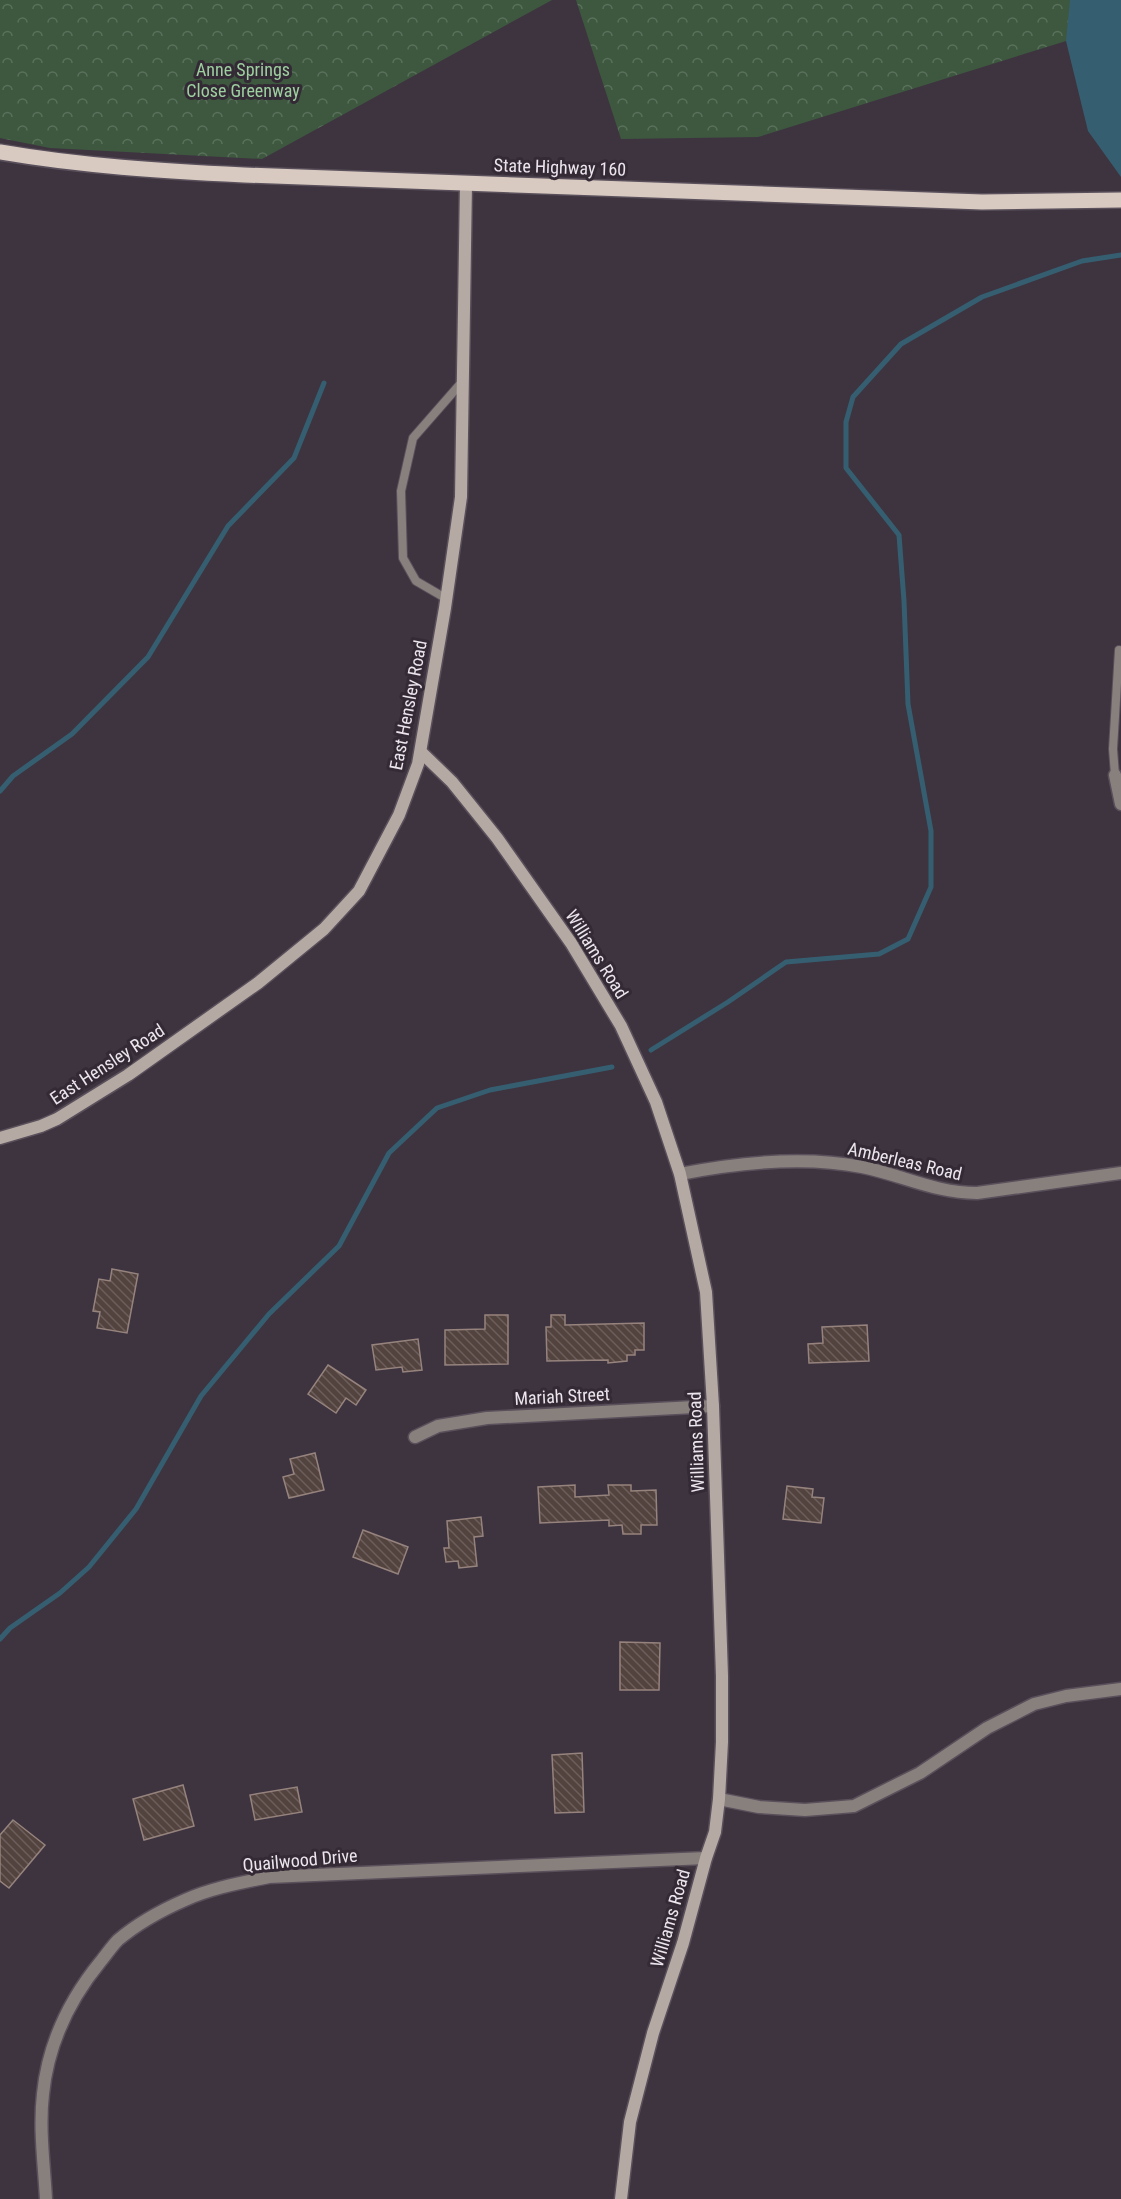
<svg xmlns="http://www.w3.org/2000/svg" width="1121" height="2199" viewBox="0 0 1121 2199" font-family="'Roboto Condensed',sans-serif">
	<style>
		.park { fill: url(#park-crowns) }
		.water { fill: #365e71 }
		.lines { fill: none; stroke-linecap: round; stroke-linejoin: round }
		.stream { stroke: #365e71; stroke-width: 5 }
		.building { fill: url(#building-back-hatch); stroke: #96837e; stroke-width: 1.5 }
		.lane-casing { stroke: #59505b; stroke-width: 10 }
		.street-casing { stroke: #59505b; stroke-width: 15 }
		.secondary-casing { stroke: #59505b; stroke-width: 15 }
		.primary-casing { stroke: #59505b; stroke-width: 18 }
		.lane { stroke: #88807d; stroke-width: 8 }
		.street { stroke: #88807d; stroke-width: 12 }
		.secondary { stroke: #b5a9a3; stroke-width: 12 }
		.primary { stroke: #d8c9c1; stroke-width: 15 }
		.labels { text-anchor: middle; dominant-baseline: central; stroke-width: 6; stroke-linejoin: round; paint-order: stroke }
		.park-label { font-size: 18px; fill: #9dcf9f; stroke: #332a35 }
		.street-label { font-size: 18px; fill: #ece5ed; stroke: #332a35 }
	</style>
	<defs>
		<pattern id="park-crowns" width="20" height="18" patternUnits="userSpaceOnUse" patternTransform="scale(1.5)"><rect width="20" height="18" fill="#3d583f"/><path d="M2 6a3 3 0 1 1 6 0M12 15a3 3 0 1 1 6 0" fill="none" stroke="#59705b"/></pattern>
		<pattern id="building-back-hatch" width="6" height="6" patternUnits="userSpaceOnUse" patternTransform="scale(1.5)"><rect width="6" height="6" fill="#53433f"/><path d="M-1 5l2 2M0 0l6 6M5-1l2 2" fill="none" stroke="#6c5e5b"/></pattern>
	</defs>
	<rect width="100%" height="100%" fill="#3d343f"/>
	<g class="park">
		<polygon points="0,0 552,0 262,159 50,148 0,138"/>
		<polygon points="576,0 1114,0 1106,38 1066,41 758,137 621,139"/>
	</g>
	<polygon class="water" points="1070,0 1121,0 1121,177 1088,131 1066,41"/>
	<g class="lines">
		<g class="stream">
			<polyline points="0,791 13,776 72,734 148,657 228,526 294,458 324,383"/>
			<polyline points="651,1050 728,1002 786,962 879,954 908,939 931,887 931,831 908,704 904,601 899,535 846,468 846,422 853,397 901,344 982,297 1082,261 1121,255"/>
			<polyline points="0,1639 10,1628 60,1593 89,1567 136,1509 201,1396 269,1314 339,1246 389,1153 437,1108 490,1090 612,1067"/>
		</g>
	</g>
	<g class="building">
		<polygon points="112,1269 138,1274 127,1333 97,1328 100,1312 93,1311 99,1279 110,1281"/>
		<polygon points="485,1315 508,1315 508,1364 445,1365 445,1330 485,1329"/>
		<polygon points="551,1315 565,1315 565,1325 644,1323 644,1350 635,1350 635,1355 627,1355 627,1361 608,1363 608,1360 547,1361 546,1327 551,1327"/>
		<polygon points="867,1325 869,1361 809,1363 808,1344 823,1343 822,1327"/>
		<polygon points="418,1339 422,1370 403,1372 402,1367 376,1370 372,1345"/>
		<polygon points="328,1365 366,1390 356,1405 346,1398 336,1413 308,1394"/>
		<polygon points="315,1453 324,1490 289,1498 283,1477 294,1474 290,1459"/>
		<polygon points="575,1485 575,1497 609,1495 608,1485 631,1485 631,1491 656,1490 657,1525 641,1525 641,1534 623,1534 622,1525 609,1526 609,1520 540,1523 538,1487"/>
		<polygon points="787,1486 813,1489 812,1497 824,1498 821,1523 783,1519"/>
		<polygon points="481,1517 483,1536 474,1537 477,1566 459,1568 458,1561 446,1562 444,1548 449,1548 447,1521"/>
		<polygon points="363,1530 408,1547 398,1574 353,1557"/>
		<polygon points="620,1642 660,1643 659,1690 620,1690"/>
		<polygon points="582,1753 584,1812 555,1813 552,1755"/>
		<polygon points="183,1785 194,1826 144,1840 133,1799"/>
		<polygon points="297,1787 302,1812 255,1820 250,1795"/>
		<polygon points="13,1820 45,1845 9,1888 0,1881 0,1835"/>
	</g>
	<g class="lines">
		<g class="lane-casing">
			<g id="lane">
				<polyline points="447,599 416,581 403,558 401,491 413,438 462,382"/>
				<polyline points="1115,775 1113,749 1119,650"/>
			</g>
		</g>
		<g class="street-casing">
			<g id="street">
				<polyline points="1115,775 1121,804"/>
				<path d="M680,1174C736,1163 805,1156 862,1167C902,1175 935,1193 977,1193L1121,1173"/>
				<polyline points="415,1437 438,1426 487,1418 713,1406"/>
				<polyline points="719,1799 759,1807 805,1810 854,1806 920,1773 987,1728 1034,1704 1066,1696 1121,1689"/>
				<path d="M46,2199C44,2164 39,2128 43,2094C48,2044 69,2000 101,1961C106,1955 112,1946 118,1940C137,1924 162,1910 185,1900C212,1888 240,1883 269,1877L706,1858"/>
			</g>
		</g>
		<g class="secondary-casing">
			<g id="secondary">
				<polyline points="421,752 452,782 497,838 571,943 621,1026 656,1102 680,1174 706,1292 713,1406 722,1676 722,1742 719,1799 715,1832 706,1858 683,1943 653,2033 630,2122 621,2199"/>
				<polyline points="0,1138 41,1126 57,1119 128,1075 258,983 324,929 359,891 399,815 418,764 445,608 461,497 466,184"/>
			</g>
		</g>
		<g class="primary-casing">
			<path id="primary" d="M0,152C81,166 162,171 244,175L982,202L1121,200"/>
		</g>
		<use href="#lane" class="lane"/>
		<use href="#street" class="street"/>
		<use href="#secondary" class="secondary"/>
		<use href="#primary" class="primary"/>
	</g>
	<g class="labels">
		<g class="park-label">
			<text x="243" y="69">Anne Springs<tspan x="243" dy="21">Close Greenway</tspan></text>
		</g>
		<g class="street-label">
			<text transform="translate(560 167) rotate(2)">State Highway 160</text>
			<text transform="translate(408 705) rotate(-79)">East Hensley Road</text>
			<text transform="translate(597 954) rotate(58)">Williams Road</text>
			<text transform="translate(107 1064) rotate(-33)">East Hensley Road</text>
			<text transform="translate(905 1161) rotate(13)">Amberleas Road</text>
			<text transform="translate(562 1396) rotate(-3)">Mariah Street</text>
			<text transform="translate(696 1442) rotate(-92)">Williams Road</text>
			<text transform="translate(300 1860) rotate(-5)">Quailwood Drive</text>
			<text transform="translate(670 1918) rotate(-74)">Williams Road</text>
		</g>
	</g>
</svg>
